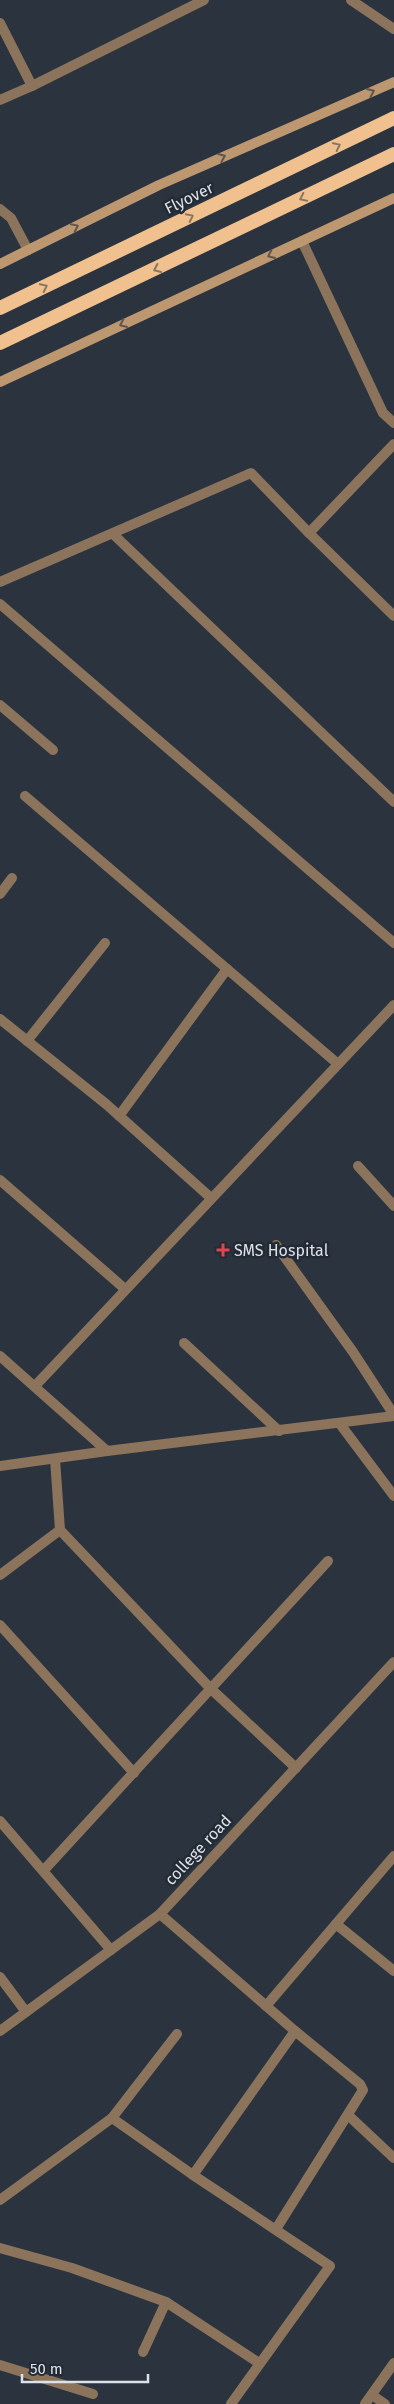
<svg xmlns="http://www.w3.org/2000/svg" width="394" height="2404" viewBox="0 0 394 2404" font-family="'Fira Sans',sans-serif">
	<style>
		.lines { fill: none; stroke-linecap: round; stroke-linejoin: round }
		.minor { stroke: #8b745b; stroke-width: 10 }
		.secondary { stroke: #bd9770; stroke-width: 10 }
		.trunk { stroke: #f0c18e; stroke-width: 14 }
		.oneway { stroke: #60564c }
		.oneway2 { stroke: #897661 }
		.health-dot { fill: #e0444e; stroke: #222a34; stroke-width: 2 }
		.labels { text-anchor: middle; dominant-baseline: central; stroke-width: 5; stroke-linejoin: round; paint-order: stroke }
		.street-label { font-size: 16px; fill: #dde2e9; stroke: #222a34 }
		.poi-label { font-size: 16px; fill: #dde2e9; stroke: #222a34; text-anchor: start }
	</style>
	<rect width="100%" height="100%" fill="#2b343e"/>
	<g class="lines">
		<g class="minor">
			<polyline points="351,0 394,29"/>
			<polyline points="0,23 32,86"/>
			<polyline points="0,100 32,86 204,0"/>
			<polyline points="0,209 11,218 28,250"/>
			<polyline points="302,241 383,413 394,423"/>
			<polyline points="394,444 309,533 394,616"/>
			<polyline points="113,534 394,802"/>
			<polyline points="0,582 251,473 309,533"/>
			<polyline points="0,604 394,943"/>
			<polyline points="0,705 53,750"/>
			<polyline points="25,796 338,1064"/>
			<polyline points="0,894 12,878"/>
			<polyline points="0,1019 106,1104 211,1198"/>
			<polyline points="27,1041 105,943"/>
			<polyline points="119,1116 227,969"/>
			<polyline points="358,1166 394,1206"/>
			<polyline points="0,1180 125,1289"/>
			<polyline points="276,1245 353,1352 394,1415"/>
			<polyline points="184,1343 279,1431"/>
			<polyline points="0,1356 107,1451"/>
			<polyline points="35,1386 394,1005"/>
			<polyline points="340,1424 394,1496"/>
			<polyline points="55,1459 60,1530 210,1688 296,1768"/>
			<polyline points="0,1466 107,1451 394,1416"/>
			<polyline points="0,1575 60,1530"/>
			<polyline points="0,1625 134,1773"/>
			<polyline points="0,1821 111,1950"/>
			<polyline points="44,1870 328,1561"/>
			<polyline points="160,1914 295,2031 360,2084 363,2090 276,2229"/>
			<polyline points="336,1924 394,1971"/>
			<polyline points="0,1977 26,2012"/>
			<polyline points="266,2006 394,1856"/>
			<polyline points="0,2031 160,1914 394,1662"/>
			<polyline points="348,2115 394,2158"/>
			<polyline points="112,2118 177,2034"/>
			<polyline points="193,2175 295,2031"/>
			<polyline points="0,2200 112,2118 193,2175 330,2266 231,2404"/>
			<polyline points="0,2248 72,2268 166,2302 259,2363"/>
			<polyline points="143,2352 166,2302"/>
			<polyline points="0,2365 93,2394"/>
			<polyline points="372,2395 385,2404"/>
			<polyline points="365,2404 394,2363"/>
		</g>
		<g class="secondary">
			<polyline points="0,264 159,185 394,82"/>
			<polyline points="0,382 394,198"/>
		</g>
		<g class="trunk">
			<polyline points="0,308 394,118"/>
			<polyline points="0,343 394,154"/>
		</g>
	</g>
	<defs><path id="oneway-chevron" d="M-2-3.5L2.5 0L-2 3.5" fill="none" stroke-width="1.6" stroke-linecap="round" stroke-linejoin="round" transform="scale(1.25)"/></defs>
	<g class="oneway">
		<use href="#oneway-chevron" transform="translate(371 92) rotate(-24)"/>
		<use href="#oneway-chevron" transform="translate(222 157) rotate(-24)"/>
		<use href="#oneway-chevron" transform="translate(75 227) rotate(-26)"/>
		<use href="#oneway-chevron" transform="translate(271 255) rotate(155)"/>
		<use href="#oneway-chevron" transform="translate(123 324) rotate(155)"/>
	</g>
	<g class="oneway2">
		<use href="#oneway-chevron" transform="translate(337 146) rotate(-26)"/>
		<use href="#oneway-chevron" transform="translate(303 198) rotate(154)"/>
		<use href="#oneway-chevron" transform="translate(190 217) rotate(-26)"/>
		<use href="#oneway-chevron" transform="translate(157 269) rotate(155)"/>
		<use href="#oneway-chevron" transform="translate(44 287) rotate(-26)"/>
	</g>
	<path class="health-dot" d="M220.5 1242.5h5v5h5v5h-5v5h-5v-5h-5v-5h5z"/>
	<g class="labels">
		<g class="street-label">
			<text transform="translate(189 198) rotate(-26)">Flyover</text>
			<text transform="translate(198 1850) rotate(-47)">college road</text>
		</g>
		<g class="poi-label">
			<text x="234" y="1250">SMS Hospital</text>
		</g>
	</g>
	<path d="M22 2374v8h126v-8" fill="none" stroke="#dde2e9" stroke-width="2.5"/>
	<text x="30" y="2374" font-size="15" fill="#dde2e9" stroke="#222a34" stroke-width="4" paint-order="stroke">50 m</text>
</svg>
